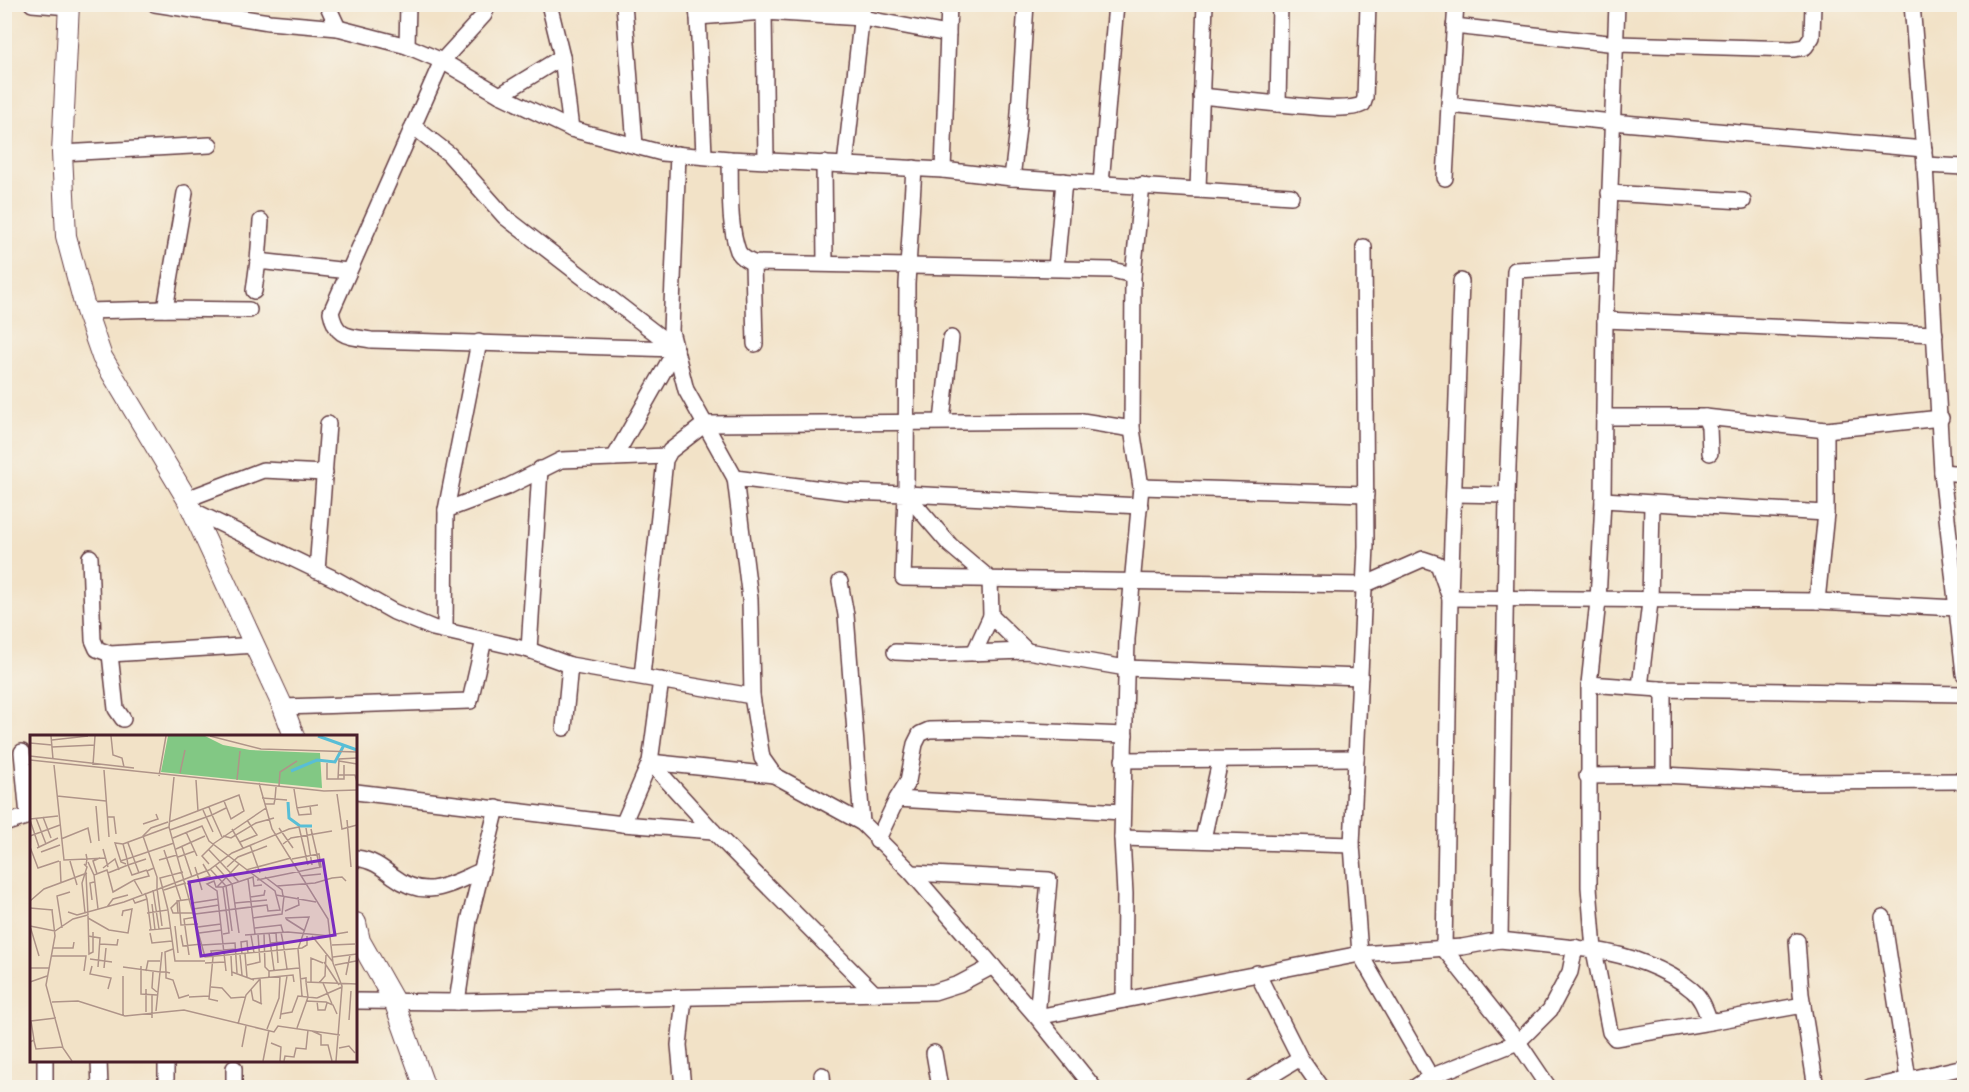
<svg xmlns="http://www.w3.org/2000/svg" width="1969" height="1092" viewBox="0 0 1969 1092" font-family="'Architects Daughter',sans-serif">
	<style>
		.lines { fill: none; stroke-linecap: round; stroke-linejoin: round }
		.minor-casing { stroke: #633c42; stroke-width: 18 }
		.tertiary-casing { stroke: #633c42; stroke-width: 22 }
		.minor { stroke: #fff; stroke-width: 15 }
		.tertiary { stroke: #fff; stroke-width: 20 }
		.inset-river { fill: none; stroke: #58bed6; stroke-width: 3 }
		.inset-road { fill: none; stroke: #af9489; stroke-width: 1.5 }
		.view { fill: #7b2cbf; fill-opacity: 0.15; stroke: #7b2cbf; stroke-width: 3 }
		.inset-edge { fill: none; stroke: #4a1f2b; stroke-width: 3 }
	</style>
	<rect width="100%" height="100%" fill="#f7f3e8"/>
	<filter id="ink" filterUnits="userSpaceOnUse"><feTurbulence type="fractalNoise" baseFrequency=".0167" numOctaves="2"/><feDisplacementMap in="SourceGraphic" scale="12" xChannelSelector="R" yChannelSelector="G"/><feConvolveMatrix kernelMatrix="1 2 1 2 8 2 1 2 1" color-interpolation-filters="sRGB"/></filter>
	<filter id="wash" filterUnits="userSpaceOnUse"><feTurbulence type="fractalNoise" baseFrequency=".008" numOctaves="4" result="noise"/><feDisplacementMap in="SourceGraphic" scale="24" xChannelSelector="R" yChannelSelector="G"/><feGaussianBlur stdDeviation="1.35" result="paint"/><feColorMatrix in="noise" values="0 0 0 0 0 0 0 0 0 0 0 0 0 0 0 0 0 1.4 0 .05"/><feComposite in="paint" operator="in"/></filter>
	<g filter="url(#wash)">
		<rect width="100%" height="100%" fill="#f2e2c7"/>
	</g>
	<g filter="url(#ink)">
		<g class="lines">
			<g class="minor-casing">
				<g id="minor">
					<polyline points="32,4 69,7"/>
					<polyline points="155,4 269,22 338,28 407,46 442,61 500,95 571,129 662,153 730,159 943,170 1012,178 1291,196"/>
					<polyline points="327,4 338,28"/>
					<path d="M488,4L484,15L442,61L331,312C336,338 348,336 371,340L676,349"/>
					<polyline points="549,4 562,57 571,129"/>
					<polyline points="624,4 635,145"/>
					<polyline points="696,4 698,17 764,12 764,4"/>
					<path d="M1280,4L1278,104C1299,105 1347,113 1363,104L1365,98L1368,4"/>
					<polyline points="1456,4 1449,105 1612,122 1924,149"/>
					<polyline points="1912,4 1925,165 1942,472 1964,674"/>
					<polyline points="698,17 704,155"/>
					<polyline points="1454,26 1617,44 1793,49 1805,47 1812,37 1813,4"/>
					<polyline points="407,46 408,4"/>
					<polyline points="500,95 562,57"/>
					<polyline points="1201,96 1278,104"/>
					<polyline points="413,126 449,154 505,217 676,349"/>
					<polyline points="62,153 210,145"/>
					<polyline points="678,154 671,331 686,390 735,478"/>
					<path d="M730,159C731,188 728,223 738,251C741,257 747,260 753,263L1112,270L1133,275"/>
					<polyline points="766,159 764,12 862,18 948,34"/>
					<polyline points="824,163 825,263"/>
					<polyline points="845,165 863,4"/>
					<polyline points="1925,165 1964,167"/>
					<polyline points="914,168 907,284 906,494 950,545 990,579 991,616 1027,651"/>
					<polyline points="943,170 949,4"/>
					<polyline points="1012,178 1018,128 1026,4"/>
					<polyline points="1445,178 1449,105"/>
					<polyline points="1101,184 1116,4"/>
					<polyline points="1198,188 1205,4"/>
					<polyline points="1609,193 1743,201"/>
					<polyline points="1364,247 1366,546 1352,845 1360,954 1437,1088"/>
					<polyline points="258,261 261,221"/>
					<polyline points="753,263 755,344"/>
					<polyline points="1056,268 1064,181"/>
					<polyline points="1461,281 1450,598 1444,949 1518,1042 1549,1088"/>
					<polyline points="254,291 258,261 348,271"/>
					<polyline points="165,309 185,193"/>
					<polyline points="86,311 165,309 249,310"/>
					<polyline points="1605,320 1935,334"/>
					<polyline points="1605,417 1705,417 1826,430 1941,418"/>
					<polyline points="1705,417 1709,427 1710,453"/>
					<polyline points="942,421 951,338"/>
					<polyline points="614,458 676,349"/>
					<polyline points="1942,472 1964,474"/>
					<polyline points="1141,487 1366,494"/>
					<polyline points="906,494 1140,506"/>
					<polyline points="1454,494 1507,495 1515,270 1607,265"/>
					<polyline points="187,499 263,470 325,473"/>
					<polyline points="1603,500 1826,513"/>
					<polyline points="192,510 337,580 394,612 433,628 529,650 570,665 752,696"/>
					<polyline points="446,510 479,342"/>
					<polyline points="90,557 93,640 97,649 110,654 256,645"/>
					<polyline points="317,571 328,424"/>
					<polyline points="840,582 846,615 862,823"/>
					<polyline points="1450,598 1817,601 1957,608"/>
					<polyline points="1817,601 1826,513 1826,430"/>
					<polyline points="445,629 446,510 507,487 561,460 667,456"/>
					<polyline points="529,650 540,469"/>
					<polyline points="895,652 941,654 1027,651 1126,668 1360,677"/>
					<polyline points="974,653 991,616"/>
					<polyline points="110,654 116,709 123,719"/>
					<polyline points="642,676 665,460 670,451 705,424 1082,421 1132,429"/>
					<polyline points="661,680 650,762 713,831 874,993"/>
					<polyline points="1589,684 1659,689 1964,694"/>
					<polyline points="1640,687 1650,602 1652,504"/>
					<polyline points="1659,689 1664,696 1664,775"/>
					<polyline points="283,707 470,701 484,640"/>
					<polyline points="564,728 570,665"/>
					<polyline points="22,752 28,816"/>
					<polyline points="1123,760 1356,758"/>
					<polyline points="1587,776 1664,775 1795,782 1964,781"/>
					<polyline points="356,792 623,824 713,831"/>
					<polyline points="897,799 908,781 915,744 920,734 929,730 976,729 1125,735"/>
					<polyline points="4,824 32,815"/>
					<polyline points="623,824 650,762 774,775"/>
					<polyline points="1122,838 1352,845"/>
					<polyline points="1203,839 1220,761"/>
					<polyline points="877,841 897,799 1122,812"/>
					<path d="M356,858C372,860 380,866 393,876C426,901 448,885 481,871"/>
					<path d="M912,873L1049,880L1037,1017L1360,954L1462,947L1500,940L1594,950L1610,1032L1615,1038L1710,1022C1706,1011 1702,998 1692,990C1666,968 1627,955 1594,950L1589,887V684L1598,601L1603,500L1605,320L1617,4"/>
					<polyline points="1883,917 1908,1079"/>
					<polyline points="1500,940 1507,495"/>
					<polyline points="1797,941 1801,994 1816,1088"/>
					<polyline points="1257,973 1300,1058 1321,1088"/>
					<polyline points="1124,1000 1125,894 1122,838 1127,639 1141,487 1132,429 1133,275 1142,185"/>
					<polyline points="356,1001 457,1002 934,992 959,984 993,966"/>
					<polyline points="457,1002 469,921 497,808"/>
					<polyline points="1710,1022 1803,1005"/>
					<polyline points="934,1053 940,1088"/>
					<polyline points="99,1060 100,1088"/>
					<polyline points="166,1060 166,1088"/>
					<polyline points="234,1068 234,1088"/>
					<polyline points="822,1075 823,1088"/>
					<polyline points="45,1088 45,1060"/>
					<polyline points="683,1088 679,1045 684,998"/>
					<polyline points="1094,1088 1037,1017 912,873 862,823 774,775 762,758 752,696 750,599 735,478 847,492 906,494 903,578 1364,585 1423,559 1438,564 1450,598"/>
					<polyline points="1251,1088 1300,1058"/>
					<polyline points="1414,1088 1430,1077 1518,1042 1550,1010 1570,972 1575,947"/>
					<polyline points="1870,1088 1964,1067"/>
				</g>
			</g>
			<g class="tertiary-casing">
				<g id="tertiary">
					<polyline points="69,4 62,153 66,236 86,311 102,357 187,499 283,707 294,736"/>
					<polyline points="356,923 360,941 394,1001 425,1088"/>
				</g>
			</g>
			<use href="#minor" class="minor"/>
			<use href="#tertiary" class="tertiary"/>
		</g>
	</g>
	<g transform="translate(30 735)">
		<rect width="327" height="327" fill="#f2e2c7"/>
		<path d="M138,1H175L193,10L220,15L290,18L292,53L131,37Z" fill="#82c884"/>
		<path class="inset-river" d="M288,1L327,15M261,36L287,25L305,27L314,10M258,67L259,83L270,91H282"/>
		<path class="inset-road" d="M21,1L23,24M81,1L83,20L92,23L94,32M180,1L231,14L327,17M22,5L58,1M0,8L22,10M22,12L65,10M0,21L104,33M0,25L294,56L327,55M309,26L327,29M297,28V44H308L309,24L327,23M24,30L34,125L57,124L56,130M63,30L65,1M74,35L79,102M150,38L155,15M308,40H325L327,47M129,41L136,1M144,42L139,92L175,222L272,213L277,210V201M308,44H314V30M166,45L168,76M207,45L210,16M229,48L242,94L298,184L303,228L312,251L306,326M249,51L250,37L267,26M264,54L267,73L288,70M307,59L312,94L327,90M27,61L76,66M232,63L245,64L246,52M235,69H244L245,64L257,65M66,71L69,106M179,72L182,80L196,73M267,73L269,80L281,79L280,71M173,75L183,97M13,82L21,103M77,82H84L86,99M6,83L16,109M0,84L28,81M0,85L9,112M317,85L321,132M139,87L209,60L214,76L201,84L194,66M113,89L128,84L126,79M249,93L263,113M276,93L282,130M202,94L213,113M281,94L290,133M140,95L182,80L192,102M156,97L167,121M0,101L30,90M193,101L201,103L226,88L244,83M143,103L172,91L179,106L245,156L250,175L238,176L237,170L165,179M31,104L58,93L61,108M210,107L227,100L217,85M98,108L109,138M93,109L85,108L91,127L96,129M183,109L236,73M253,109L261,103L302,96M220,110L230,138M0,112L8,133L29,126M152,112L162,142M7,113L28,103M73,114L78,132M146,114L175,101M134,115L146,151L134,155M179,115L209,147M11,117L30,110M56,119L57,124L75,123M148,122L165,116M116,124L98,130L102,140L117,135M129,125L147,120M30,126L31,148M40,126L47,150M90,126L97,124L93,109L139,92M58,127L64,140L77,135L78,138L98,130L97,124L144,108M54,129L57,132L52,148L55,178M179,129L172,121L183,110M185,130L202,149L209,198M165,132L172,155M197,132L208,122L237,111M73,133L85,124L89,135M180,134L196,151L202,196M216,135L261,123M78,138L83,157L104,145L112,159M67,139L63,126L70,123M64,140L68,174M271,141L291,139M235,142L252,155L253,161M218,144L225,199M104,145L119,141L117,136L124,133M227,145L291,132L289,119L262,124M157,149L180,141L173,129M247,151L285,148L302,143L312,142L316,146M187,152L209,129M193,152L197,182M127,153L132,191M127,154V142L113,101L121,93L138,87M123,155L129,194M246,160L286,167M220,162L234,160L235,155M103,164L105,168L117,164L115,158M117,164L121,195M62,165L60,148L64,147M0,166L14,154L57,138M149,166L151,190L168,189M151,166L146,151L156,148M147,167L141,173L143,178H164M162,168L188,164M205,168L237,165M122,169L125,195M77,172L83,164L98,160M0,173L23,175M163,174L189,170M22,175L25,201L16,250L33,313L42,326M138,175L145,226H175M255,176L269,170L268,162M38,177L47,180L94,167L179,135L202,118L259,94L269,92L278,130M117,178L138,175L130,143L153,137M148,178L147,166L161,164M58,181L59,219L63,217V197M58,183L79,195L98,198L102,174L93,176L92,181M223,183L252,179L254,161M255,183L279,182L268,214L272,261M256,184L275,196M0,191L25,196L43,184L58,180L56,139M0,191L9,221M145,191L148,218M168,192L191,189M32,193L27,161L40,157M225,193L251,190L253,197M119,195L140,193M120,198L122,208L142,206M169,198L192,195M239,198L244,235M246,198L248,228M193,199L199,198L197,182M234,199L235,232L239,236M151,200L153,211L172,209M215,200L258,197L300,201M221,200L224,218M300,200L318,197M58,201L70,203L68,232M282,201L303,227M253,207L257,234M240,208L253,207L251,197M70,209L87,210L88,204M172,210L205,208L207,238M302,210L325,209M23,213H43L44,207M212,219L211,207L217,206L218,219M215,219L217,242M159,220L154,184L166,182M210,220L212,240M22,221H56L54,236M201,221L202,241M182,222L181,216L206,214M183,222L179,264L188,266M303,222L327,219M60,224L82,227M294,227L309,250M175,228L195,227M217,230L230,227L228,199M305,230L326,226M62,231L60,239L81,243L78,254M111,231V259L127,260M93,232L130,237L132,217M0,233H19M74,233L76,213M116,236L118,226H130M196,236L187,156L177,149L184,146L186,152H193L223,142L224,151L232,150M123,237L122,253L127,257M202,237L224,245M140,238L136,237V243L143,245L149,263L159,260M316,240L320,220M93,241V281M239,242V236L269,233M230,243L231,269M222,244L263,240L264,247M270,244L276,243V247L327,249M0,247L17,241M281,247V223L293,228M289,248L295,241L296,220M293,248L302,269M181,252L192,253L201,263L215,262M221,254L223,265L232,269M122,260V283M159,262L179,261M287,263L312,252M276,266L296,267L303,270L307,279M287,266L288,275H295L297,268M22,267L48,266L95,281L154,275L244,297L248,291L310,300M126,276L130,237H136L135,217L143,214M116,277V254M251,279L262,277L268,261L287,263M250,284L257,241M319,285L321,256M208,289L216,260L230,244M267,293L278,262L276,247M237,294L249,263L250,241M282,296L291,300V310H298L302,326M4,306L6,314L33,312M0,307L4,305L1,286L26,283M241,308L251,312L250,326M212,312L216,291M309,313L319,311L325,318M233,326L239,295M254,326L255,321L264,322L266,313L276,314L278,295"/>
		<path class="view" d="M293,125L305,200L171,221L159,147Z"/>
		<rect width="327" height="327" class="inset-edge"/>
	</g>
	<rect width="1969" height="1092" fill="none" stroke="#f7f3e8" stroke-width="24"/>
</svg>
